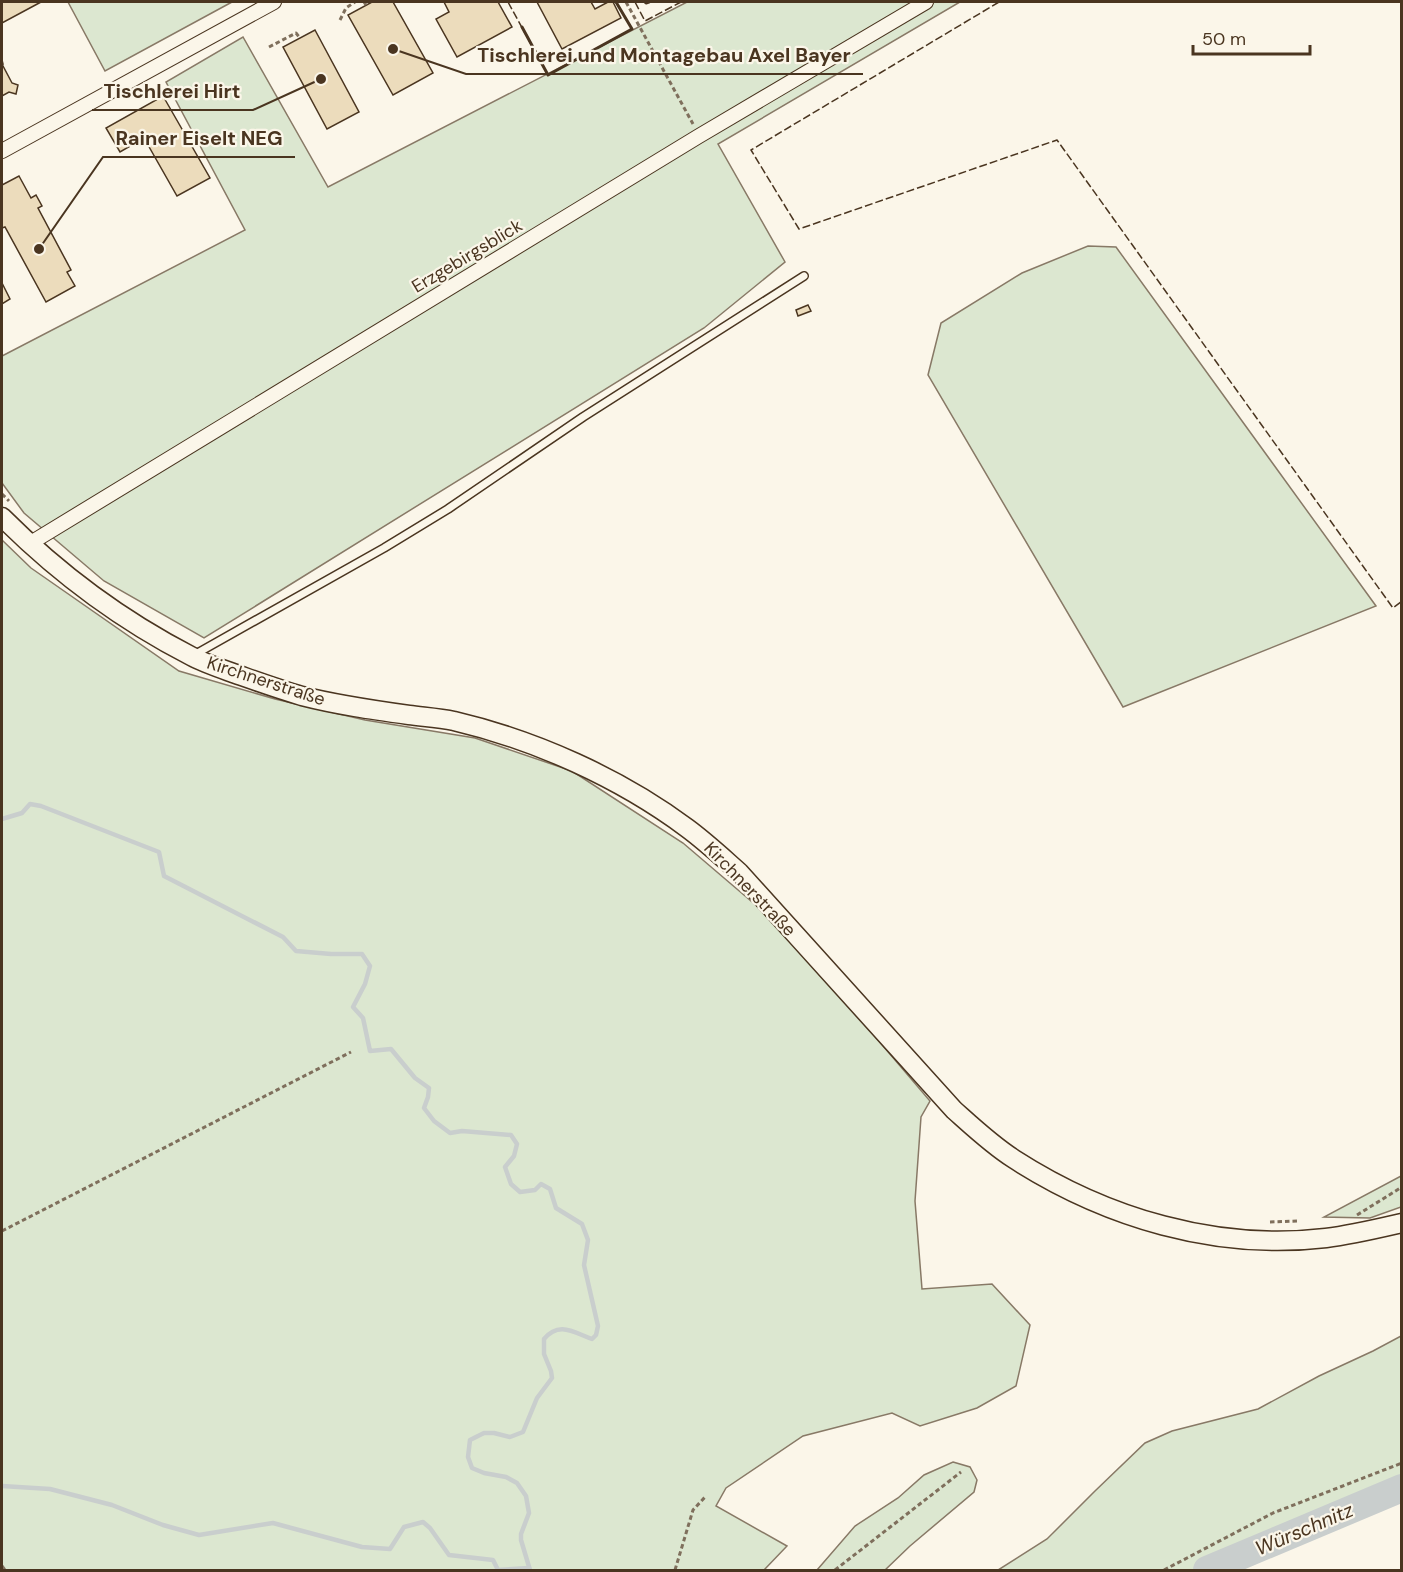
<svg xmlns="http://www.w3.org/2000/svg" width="1403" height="1572" viewBox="0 0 1403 1572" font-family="'DM Sans',sans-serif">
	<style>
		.green { fill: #dce7d0; stroke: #887966; stroke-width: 1.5 }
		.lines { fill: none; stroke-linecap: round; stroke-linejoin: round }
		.stream { stroke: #c9cecd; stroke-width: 4.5 }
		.river { stroke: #c9cecd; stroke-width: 28 }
		.building { fill: #ecdcbc; stroke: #4a3520; stroke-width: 1.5 }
		.service-casing { stroke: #4a3520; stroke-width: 10 }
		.minor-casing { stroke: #4a3520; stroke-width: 16 }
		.tertiary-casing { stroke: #4a3520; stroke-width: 21 }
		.path { stroke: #7f6f5c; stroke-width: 3; stroke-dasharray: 4.5 3; stroke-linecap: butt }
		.service { stroke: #fbf6e9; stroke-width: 7 }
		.minor { stroke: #fbf6e9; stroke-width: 14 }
		.tertiary { stroke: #fbf6e9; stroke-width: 18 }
		.fence { stroke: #4a3520; stroke-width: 1.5; stroke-dasharray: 8 3; stroke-linecap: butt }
		.wall { stroke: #4a3520; stroke-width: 3 }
		.labels { text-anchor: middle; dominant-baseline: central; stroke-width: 4.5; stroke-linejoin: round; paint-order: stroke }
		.street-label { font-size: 18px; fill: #4a3520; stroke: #fbf6e9 }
		.water-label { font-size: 20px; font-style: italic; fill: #4a3520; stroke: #fbf6e9 }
		.leader { fill: none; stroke: #4a3520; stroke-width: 2 }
		.callout-dot { fill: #4a3520; stroke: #fbf6e9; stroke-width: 2 }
		.callout-label { font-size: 20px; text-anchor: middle; font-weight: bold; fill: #4a3520; stroke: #fbf6e9; stroke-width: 4.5; stroke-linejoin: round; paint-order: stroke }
	</style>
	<rect width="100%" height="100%" fill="#fbf6e9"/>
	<g class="green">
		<polygon points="68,2 232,2 105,71"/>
		<polygon points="687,2 960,2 718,144 785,262 704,328 204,638 104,581 24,513 2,483 2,356 245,230 166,82 243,37 328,187"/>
		<polygon points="1088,246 1116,247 1376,606 1123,707 928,375 941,323 1022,273"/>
		<polygon points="2,540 31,568 179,671 275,699 365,720 475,738 572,771 683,843 758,907 826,979 930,1101 921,1117 915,1201 922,1289 992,1284 1030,1325 1016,1386 977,1408 920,1426 892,1413 803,1436 726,1488 716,1506 787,1546 764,1570 2,1570"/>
		<polygon points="1401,1176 1401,1207 1370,1218 1324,1217"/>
		<polygon points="1401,1336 1401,1480 1289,1527 1240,1544 1207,1567 1197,1570 998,1570 1047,1539 1095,1491 1145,1443 1172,1431 1258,1409 1319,1376 1373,1351"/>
		<polygon points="953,1462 970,1467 977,1480 974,1492 910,1546 885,1570 817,1570 855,1526 898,1498 924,1475"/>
	</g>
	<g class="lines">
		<g class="stream">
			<path d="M2,819L22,813L30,804L41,806L159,852L164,876L283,937L296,951L331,954H362L370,966L365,984L353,1007L363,1018L370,1051L391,1049L415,1078L429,1088L428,1097L424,1108L434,1121L450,1133L462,1131L511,1135L517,1144L514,1156L505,1167L511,1184L520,1192L535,1190L541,1184L550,1189L556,1208L582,1224L588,1240L584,1265L598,1326L596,1335L592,1339C573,1332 559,1321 544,1339V1354L551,1371L552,1378L537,1398L523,1432L510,1437L494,1433H484L470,1440L468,1457L472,1468L484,1473L506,1477L517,1483L526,1496L529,1513L521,1534V1540L530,1570"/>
			<polyline points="2,1486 50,1489 112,1505 163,1525 199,1535 273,1523 362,1547 390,1549 404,1527 423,1522 430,1528 449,1555 493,1560 498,1570 529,1568"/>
		</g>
		<polyline class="river" points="1207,1570 1402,1488"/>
	</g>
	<g class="building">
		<polygon points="2,2 41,2 2,23"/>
		<polygon points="372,2 393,2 433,73 393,95 348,15"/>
		<polygon points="444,2 498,2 512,27 457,57 436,19 449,12"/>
		<polygon points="537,2 591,2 595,9 608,2 613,2 621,18 562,49"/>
		<polygon points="315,30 359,112 327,129 283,47"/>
		<polygon points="2,60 3,64 2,64 12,83 18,85 16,94 9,92 2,96"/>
		<polygon points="163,96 210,178 177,196 144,138 120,152 106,128"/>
		<polygon points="19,176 31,198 36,195 42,206 38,208 71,270 67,272 75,286 46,302 5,227 2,228 2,185"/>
		<polygon points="2,283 10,299 2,304"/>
		<polygon points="808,305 811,311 798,316 796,310"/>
	</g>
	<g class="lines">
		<g class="service-casing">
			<polyline id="service" points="194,655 384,548 448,509 583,417 804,276"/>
		</g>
		<g class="minor-casing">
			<g id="minor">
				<polyline points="2,151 274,2"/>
				<polyline points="29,544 699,136 926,2"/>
			</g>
		</g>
		<g class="tertiary-casing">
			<path id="tertiary" d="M2,517C57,572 121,620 191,656C204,663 219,668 233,673C256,681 278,689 302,696C337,705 373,710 409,715C424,717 439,718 454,721C535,740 620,778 687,828C706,842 722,857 739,872L954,1110C973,1127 992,1145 1014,1159C1106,1218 1216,1251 1326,1238C1351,1235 1376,1229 1402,1223"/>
		</g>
		<g class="path">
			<polyline points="364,2 366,5"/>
			<polyline points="626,2 693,124"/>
			<polyline points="340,20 346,8 355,2"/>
			<polyline points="269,47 296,33 300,38"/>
			<polyline points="2,494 9,501"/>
			<polyline points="1357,1215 1402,1187"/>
			<polyline points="1270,1222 1299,1221"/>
			<polyline points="2,1231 351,1052"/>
			<polyline points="2,1566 5,1570"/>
			<polyline points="675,1570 693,1510 705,1497"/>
			<polyline points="835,1570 961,1472"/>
			<polyline points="1164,1570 1273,1513 1402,1463"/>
		</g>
		<use href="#service" class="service"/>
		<use href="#minor" class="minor"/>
		<use href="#tertiary" class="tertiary"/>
		<g class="fence">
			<polyline points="508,2 548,75 632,29 616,2"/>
			<polyline points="635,2 645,21 681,2"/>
			<polyline points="999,2 751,150 799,229 1057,140 1393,608 1402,601"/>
		</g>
		<g class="wall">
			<polyline points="645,2 646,3 649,2"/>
			<polyline points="522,27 548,75 632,29 616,2"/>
		</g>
	</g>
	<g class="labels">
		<g class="street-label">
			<text transform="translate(467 256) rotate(-31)">Erzgebirgsblick</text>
			<text transform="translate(266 681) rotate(18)">Kirchnerstraße</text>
			<text transform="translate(750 889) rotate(46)">Kirchnerstraße</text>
		</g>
		<g class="water-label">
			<text transform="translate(1304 1529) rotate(-23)">Würschnitz</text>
		</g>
	</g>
	<path class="leader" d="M393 49L466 74H863M321 79L253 110H92M39 249L103 157H295"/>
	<g class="callout-dot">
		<circle cx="393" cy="49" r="6"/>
		<circle cx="321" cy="79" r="6"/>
		<circle cx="39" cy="249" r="6"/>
	</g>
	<g class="callout-label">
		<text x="664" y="62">Tischlerei und Montagebau Axel Bayer</text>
		<text x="172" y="98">Tischlerei Hirt</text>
		<text x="199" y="145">Rainer Eiselt NEG</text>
	</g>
	<rect width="1403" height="1572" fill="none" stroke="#4a3520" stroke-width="6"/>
	<path d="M1193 45v9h117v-9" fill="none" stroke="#4a3520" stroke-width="3"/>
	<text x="1202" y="45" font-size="18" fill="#4a3520" stroke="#fbf6e9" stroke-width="4.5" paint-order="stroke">50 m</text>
</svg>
